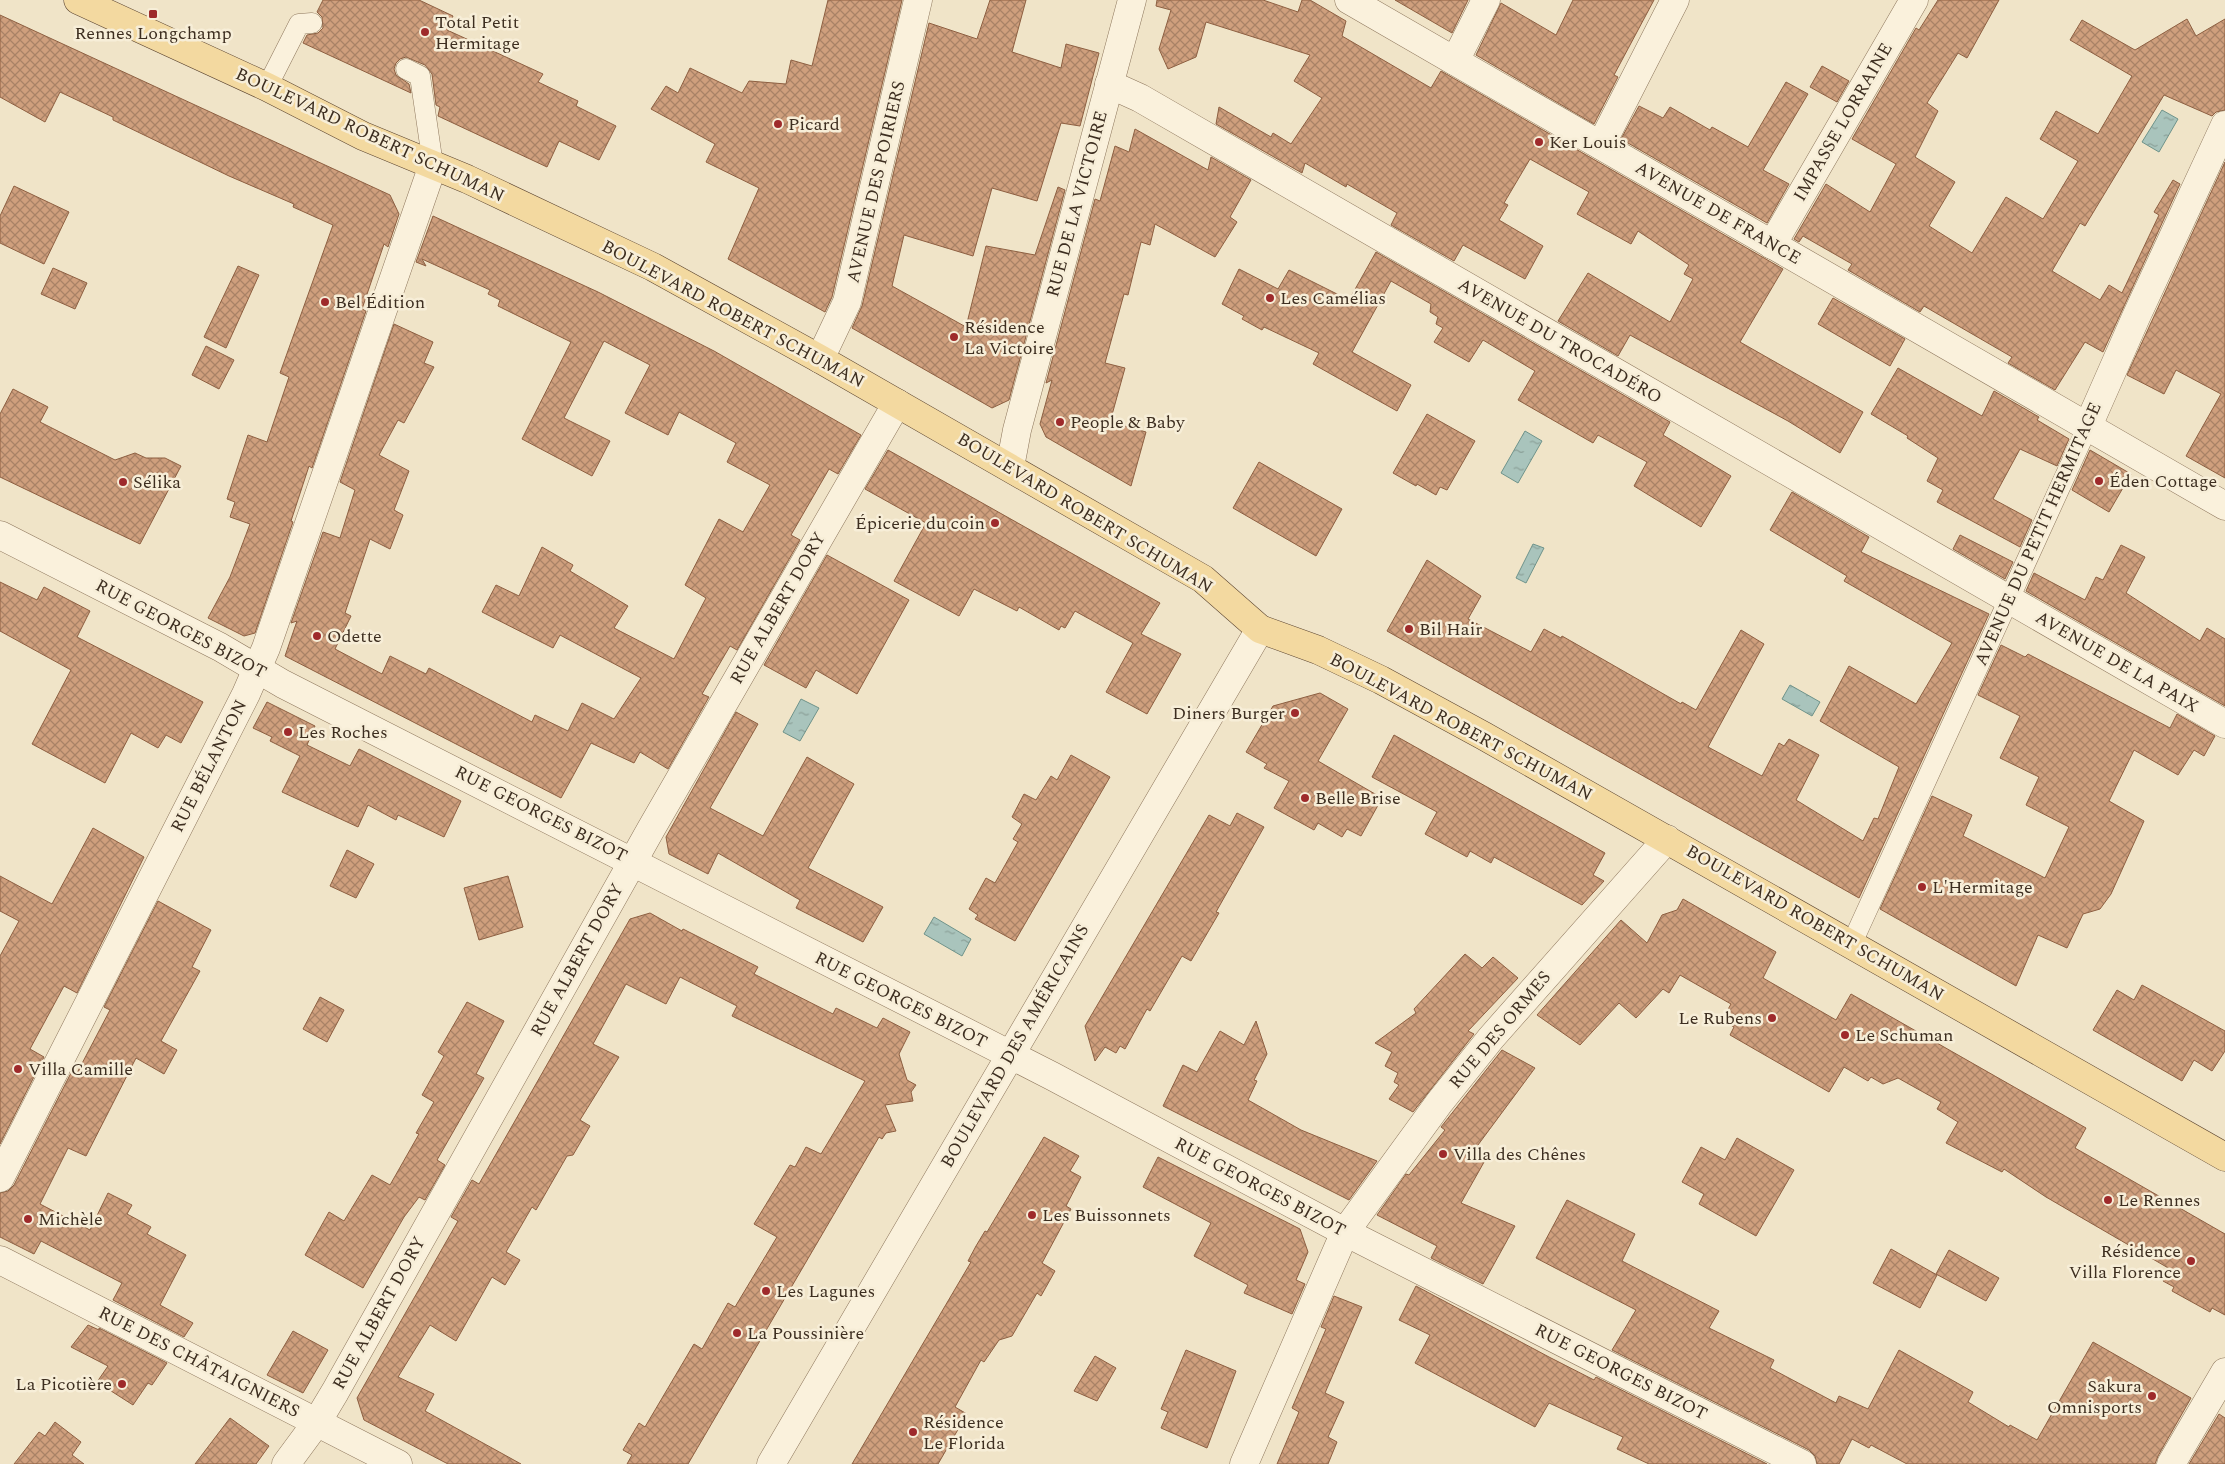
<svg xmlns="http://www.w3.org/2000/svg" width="2225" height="1464" viewBox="0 0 2225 1464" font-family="Spectral,serif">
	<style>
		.water { fill: url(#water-ripples); stroke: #6f938a }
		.building { fill: url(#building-cross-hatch); stroke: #8d5f41 }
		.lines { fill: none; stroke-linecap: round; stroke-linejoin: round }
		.service-casing { stroke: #8d765c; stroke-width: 21 }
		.minor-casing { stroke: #8d765c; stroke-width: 29 }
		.primary-casing { stroke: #5b4430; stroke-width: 29 }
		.service { stroke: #faf1dc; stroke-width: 20 }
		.minor { stroke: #faf1dc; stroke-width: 28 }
		.primary { stroke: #f3d9a0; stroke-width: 28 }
		.poi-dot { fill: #9e2a2b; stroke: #f7eed8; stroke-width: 2 }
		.labels { text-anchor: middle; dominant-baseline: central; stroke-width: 5; stroke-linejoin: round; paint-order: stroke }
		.poi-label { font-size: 18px; fill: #3d2e20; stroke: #f7eed8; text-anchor: start }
		.street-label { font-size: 18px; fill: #3d2e20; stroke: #f7eed8 }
	</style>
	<defs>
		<pattern id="water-ripples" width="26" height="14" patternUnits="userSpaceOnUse" patternTransform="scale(1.25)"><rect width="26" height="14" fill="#a9c4bc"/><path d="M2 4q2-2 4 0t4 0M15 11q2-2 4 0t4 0" fill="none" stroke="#8ba098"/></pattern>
		<pattern id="building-cross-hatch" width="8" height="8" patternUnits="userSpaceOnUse" patternTransform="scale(1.25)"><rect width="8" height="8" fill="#cf9f7d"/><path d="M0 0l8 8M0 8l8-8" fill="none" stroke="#a98266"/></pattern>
	</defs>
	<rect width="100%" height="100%" fill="#f0e4c8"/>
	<g class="water">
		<polygon points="2162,110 2178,119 2159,152 2142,142"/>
		<polygon points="1525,431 1542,441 1518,483 1501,473"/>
		<polygon points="1533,544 1544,548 1526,583 1516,578"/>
		<polygon points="1790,685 1820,702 1812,716 1782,699"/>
		<polygon points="801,699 819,708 800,741 783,732"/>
		<polygon points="934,917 971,939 962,956 924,934"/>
	</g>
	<g class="building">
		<polygon points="323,0 419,0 453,16 447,30 543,74 538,82 578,101 576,106 616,126 599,160 559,141 547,167 438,116 440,107 436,105 432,74 425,65 406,57 400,59 396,63 394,69 396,75 409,84 411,93 303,43 307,35 318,33 323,28 322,17 317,12"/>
		<polygon points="828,0 902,0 832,297 825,312 728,259 759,188 706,162 715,144 651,109 666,86 678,93 690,68 742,93 749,81 786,84 791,60 812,66"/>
		<polygon points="990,0 1026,0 1012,52 1061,68 1066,44 1099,53 1080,126 1061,123 1037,201 992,188 973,256 904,235 892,286 966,327 986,246 1035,255 1058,187 1065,190 1009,400 992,408 852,328 862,306 929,23 977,39"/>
		<polygon points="1157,0 1263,0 1298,12 1302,0 1310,0 1346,21 1342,36 1431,88 1441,71 1783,269 1740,342 1863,412 1840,453 1788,421 1630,335 1618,356 1558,321 1588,273 1670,322 1693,279 1684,274 1689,265 1638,231 1631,244 1577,214 1589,192 1530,159 1504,203 1508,205 1499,220 1543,246 1525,279 1463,245 1454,261 1391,225 1397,213 1347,184 1346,187 1305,163 1302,173 1216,124 1219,107 1271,137 1273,133 1291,144 1322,98 1294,81 1310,55 1206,22 1196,57 1168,69 1159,49 1171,10 1156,6"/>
		<polygon points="1395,0 1468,0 1452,33"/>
		<polygon points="1573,0 1654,0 1614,75 1618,77 1594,124 1476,55 1501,3 1556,35"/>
		<polygon points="1938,0 1999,0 1967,58 1958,53 1927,103 1938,111 1915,157 1955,182 1929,226 1972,253 2006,197 2043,219 2078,161 2040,139 2056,111 2098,134 2132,76 2070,40 2082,20 2135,50 2187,19 2196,36 2225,19 2225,110 2216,112 2212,116 2164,95 2085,226 2080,223 2052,271 2100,300 2109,285 2122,293 2159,215 2154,212 2173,180 2180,184 2103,352 2085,342 2055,390 2008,363 2012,357 1936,313 1924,306 1920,312 1848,270 1852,264 1803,236 1799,242 1794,239 1826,184 1870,212 1896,164 1852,139 1916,28 1919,30"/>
		<polygon points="0,15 390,195 399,214 388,247 384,244 362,309 366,311 312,468 309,466 291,521 293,522 255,633 244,636 208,618 230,577 250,524 230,517 235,502 227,499 248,435 267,442 289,377 280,373 333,225 293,207 294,204 229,176 113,120 113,117 60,92 45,122 0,97"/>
		<polygon points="1822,66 1849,81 1837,102 1810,87"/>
		<polygon points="1786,82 1808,94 1763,170 1789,184 1767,223 1621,139 1639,106 1663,118 1670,107 1710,130 1712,127 1748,147"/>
		<polygon points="1135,129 1208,170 1211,157 1251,180 1230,217 1237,222 1215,257 1155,224 1150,245 1141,242 1128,295 1124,294 1105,363 1125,368 1110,422 1146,432 1131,486 1046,437 1040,424 1052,380 1046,383 1095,199 1100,201 1115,146 1129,152"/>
		<polygon points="2225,162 2225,478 2186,456 2221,394 2176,370 2164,394 2127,375"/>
		<polygon points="14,186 69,212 44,264 0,243 0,216"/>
		<polygon points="433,216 598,292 714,351 861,435 838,474 829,469 791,535 800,540 737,650 730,646 702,694 709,697 668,769 640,752 634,763 591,743 561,798 285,656 297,621 291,623 323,532 340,538 355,490 340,482 394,324 433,342 424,363 434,367 404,423 398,420 379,455 409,471 394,510 403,515 390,549 370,539 345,613 351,616 335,649 382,674 390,656 426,674 429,668 532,722 535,715 568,731 582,703 614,719 641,678 560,635 553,648 482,612 496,585 519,596 542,547 573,565 570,571 628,606 614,628 674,659 706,598 685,585 719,519 743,532 770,485 727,462 736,443 679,412 668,435 625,413 650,365 604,341 564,418 610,441 592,476 522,439 571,342 498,306 500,300 488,294 490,290 422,259 426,266 416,262"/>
		<polygon points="1376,252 1670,422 1663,435 1731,476 1701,527 1634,486 1647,462 1598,435 1593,443 1518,400 1535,371 1483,340 1469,362 1434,342 1443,328 1436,324 1438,317 1430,312 1431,304 1391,281 1352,352 1411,385 1397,411 1313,364 1319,353 1264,327 1262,330 1242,319 1244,316 1222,304 1239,269 1278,289 1289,270 1349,300"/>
		<polygon points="238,266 259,275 226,348 204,337"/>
		<polygon points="53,268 87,283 75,309 41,294"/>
		<polygon points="1833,298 1905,339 1890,366 1818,324"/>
		<polygon points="206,346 234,360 219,389 192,375"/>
		<polygon points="1898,368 1982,416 1994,391 2039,417 2037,420 2069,439 2057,466 2020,449 1993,499 2032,520 2020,547 1937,502 1943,490 1927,481 1938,458 1907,438 1908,436 1871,414"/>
		<polygon points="13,389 48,407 40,422 115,460 135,453 146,458 165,458 181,466 140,544 0,477 0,414"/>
		<polygon points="1427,414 1475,441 1447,490 1440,487 1436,495 1417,484 1416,486 1393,473"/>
		<polygon points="888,450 1160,603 1141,634 1181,654 1147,714 1106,692 1133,643 1075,611 1065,628 1061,626 1059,630 1019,607 1017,611 974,589 959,616 894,581 926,523 865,489"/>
		<polygon points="2090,450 2131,474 2109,512 2072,490"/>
		<polygon points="1259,462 1342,509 1316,556 1233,508"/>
		<polygon points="1792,492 1869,537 1861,552 1989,614 1859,898 1387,631 1427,560 1481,596 1468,619 1531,652 1544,629 1561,638 1562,636 1681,704 1682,702 1696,710 1741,630 1764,644 1708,747 1762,776 1779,743 1784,746 1789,739 1819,755 1796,800 1863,841 1874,818 1878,819 1899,767 1820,721 1849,666 1916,704 1952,643 1844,581 1847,576 1770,530"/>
		<polygon points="1960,535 2013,562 2005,579 1953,549"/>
		<polygon points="2121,545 2145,557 2126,593 2200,641 2207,628 2225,639 2225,706 2026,591 2034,573 2085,600 2096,577 2103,580"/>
		<polygon points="827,555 909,600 857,694 816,670 806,688 764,665"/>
		<polygon points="0,582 37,600 44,587 90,611 77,637 203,702 181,743 166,735 158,748 131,733 105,783 32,744 71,670 0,631"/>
		<polygon points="2001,645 2025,657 2028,654 2170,728 2177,714 2215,736 2204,756 2194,750 2178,775 2134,750 2109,801 2144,821 2111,894 2100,909 2083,914 2067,948 2038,935 2016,986 1880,909 1932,796 1972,815 1963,836 2045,878 2069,827 2026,805 2039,777 2000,758 2020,716 1978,695"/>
		<polygon points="1320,693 1348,709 1318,761 1382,798 1361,836 1347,829 1342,837 1318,823 1314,830 1274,808 1289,781 1264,768 1267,764 1246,752 1273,706"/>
		<polygon points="267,702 315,726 307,745 350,766 359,749 461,801 444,837 398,815 396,820 368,805 358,827 282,792 300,756 270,741 272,737 253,728"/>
		<polygon points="736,712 758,724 710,808 763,836 807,757 854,784 808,868 883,907 863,942 796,908 800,900 718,853 708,874 669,854 666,837"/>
		<polygon points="1394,735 1605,853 1593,875 1604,881 1582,905 1494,857 1491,863 1470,851 1467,857 1425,834 1437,812 1372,777"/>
		<polygon points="1071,755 1110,777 1015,941 975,919 978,915 969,909 986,878 995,883 1018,842 1013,839 1022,824 1012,817 1024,794 1036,800 1051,776 1057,780"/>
		<polygon points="1237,813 1264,827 1216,912 1219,913 1191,961 1182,956 1150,1011 1147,1009 1125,1049 1120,1046 1116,1053 1105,1047 1095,1061 1085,1026 1209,815 1230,826"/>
		<polygon points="93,828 144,857 77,993 64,986 30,1049 44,1057 0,1144 0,956 19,921 0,911 0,876 52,904"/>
		<polygon points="347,850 374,864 356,898 330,886"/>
		<polygon points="508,876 523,927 479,940 464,888"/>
		<polygon points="1683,899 1776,952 1763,978 1836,1020 1851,994 2086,1128 2075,1148 2225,1234 2225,1315 2212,1308 2210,1312 2172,1291 2174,1287 2163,1281 2170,1269 2046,1197 2004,1169 2002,1172 1946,1143 1958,1122 1937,1109 1941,1102 1898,1078 1883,1084 1871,1077 1868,1081 1844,1067 1829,1092 1730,1035 1734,1027 1722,1020 1731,1004 1680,975 1669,993 1663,989 1636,1018 1619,1003 1580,1045 1537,1015 1621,920 1647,943 1662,915 1677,910"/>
		<polygon points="158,901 211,930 192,967 200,971 161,1041 177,1050 164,1074 136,1058 86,1156 68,1148 40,1204 90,1230 108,1193 132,1205 127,1214 151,1227 147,1234 186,1255 160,1305 193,1323 184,1337 113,1300 122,1283 41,1241 34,1254 0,1237 0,1193 8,1191 14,1185 72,1071 77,1073 110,1010 104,1007"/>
		<polygon points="650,913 682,931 683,929 758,967 754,974 833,1014 836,1008 877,1028 883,1018 910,1032 899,1054 907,1080 916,1085 911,1092 913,1101 885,1105 896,1131 886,1133 882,1139 879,1137 688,1464 627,1464 632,1455 623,1450 639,1423 645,1427 694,1344 702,1349 728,1303 735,1307 777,1237 754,1224 790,1165 795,1167 806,1147 821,1154 865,1081 732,1016 737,1006 680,977 666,1004 626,984 593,1044 619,1057 580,1120 590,1126 573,1155 567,1156 536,1210 532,1207 506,1252 520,1260 505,1285 492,1277 456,1341 430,1325 398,1377 434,1394 425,1411 521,1464 448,1464 364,1420 357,1398 458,1221 451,1217 472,1180 479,1184 630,919"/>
		<polygon points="1465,954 1482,968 1493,957 1518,978 1468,1031 1474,1034 1413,1112 1389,1099 1399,1085 1394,1082 1398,1073 1385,1066 1392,1052 1375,1043 1416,1013 1414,1009"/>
		<polygon points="2142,985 2225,1031 2225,1051 2212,1071 2194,1060 2182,1081 2093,1030 2117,990 2134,1000"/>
		<polygon points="320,997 344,1010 327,1042 303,1029"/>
		<polygon points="467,1002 504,1021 476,1074 484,1078 437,1160 445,1165 425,1200 419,1197 404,1217 363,1288 305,1255 329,1212 344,1221 372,1175 390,1185 419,1134 416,1133 434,1102 422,1095 444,1056 438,1052"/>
		<polygon points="1256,1021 1267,1054 1254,1080 1257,1081 1248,1100 1301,1130 1377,1161 1349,1200 1163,1106 1183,1065 1197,1072 1220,1031 1244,1045"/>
		<polygon points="1502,1050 1535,1068 1475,1149 1488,1155 1461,1203 1515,1226 1483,1284 1431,1258 1437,1246 1377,1215 1406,1174 1409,1175 1445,1130 1441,1127"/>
		<polygon points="1044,1137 1079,1156 1070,1171 1081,1177 1066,1206 1071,1209 1042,1263 1055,1271 1041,1296 1037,1293 1012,1336 999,1340 984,1362 981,1360 955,1407 967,1414 938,1464 852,1464 971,1262 968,1261 976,1246 985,1231 987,1232"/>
		<polygon points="1737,1138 1794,1170 1756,1236 1699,1204 1704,1194 1682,1182 1701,1147 1725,1160"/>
		<polygon points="1158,1157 1300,1229 1308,1252 1296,1280 1305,1284 1292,1314 1244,1293 1248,1285 1194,1256 1211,1223 1143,1187"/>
		<polygon points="1567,1200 1635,1234 1622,1261 1719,1311 1709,1328 1774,1360 1770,1368 1836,1403 1839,1396 1868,1409 1899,1350 1973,1392 1968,1402 2009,1427 2010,1425 2037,1440 2093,1342 2191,1398 2158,1456 2155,1464 1907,1464 1871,1445 1869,1448 1852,1439 1839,1464 1817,1464 1815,1456 1809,1450 1612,1350 1636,1310 1536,1258"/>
		<polygon points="1891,1249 1937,1275 1920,1308 1873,1283"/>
		<polygon points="1949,1250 1999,1278 1986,1301 1936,1274"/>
		<polygon points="1416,1286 1549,1357 1594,1380 1596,1377 1767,1464 1649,1464 1617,1449 1623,1437 1549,1403 1535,1427 1415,1363 1430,1335 1399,1320"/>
		<polygon points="1334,1296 1362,1307 1325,1393 1344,1402 1328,1437 1337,1442 1328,1464 1277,1464 1299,1412 1292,1408 1326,1329 1321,1327"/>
		<polygon points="88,1325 99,1330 99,1328 167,1363 152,1385 148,1383 133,1405 97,1382 108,1366 71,1347"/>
		<polygon points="293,1331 328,1350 303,1393 267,1375"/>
		<polygon points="1186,1350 1236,1371 1207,1448 1161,1428 1168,1412 1161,1409"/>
		<polygon points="1095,1356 1116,1368 1097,1401 1074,1391"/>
		<polygon points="2219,1414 2225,1418 2225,1464 2189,1464"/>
		<polygon points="230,1418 269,1446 256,1464 195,1464"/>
		<polygon points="55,1422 81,1442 72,1455 84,1464 14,1464 39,1432 45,1436"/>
	</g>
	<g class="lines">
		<g class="service-casing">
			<g id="service">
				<polyline points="406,69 420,76 433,165"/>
				<polyline points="267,87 299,24 312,23"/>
				<polyline points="1852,943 2088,426"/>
			</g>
		</g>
		<g class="minor-casing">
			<g id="minor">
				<polyline points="1349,0 2225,506"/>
				<polyline points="1455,61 1486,0"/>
				<polyline points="1109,84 1140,98 2225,724"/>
				<polyline points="1601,145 1675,0"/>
				<polyline points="1772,245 1914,0"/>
				<polyline points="820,359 847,302 918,0"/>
				<polyline points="2088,426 2136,317 2225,125"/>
				<polyline points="1010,467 1017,430 1132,0"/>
				<polyline points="0,535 220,647 283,684 1052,1076 1345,1232 1802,1464"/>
				<polyline points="0,1178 246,694 266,648 433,165"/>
				<polyline points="0,1260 398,1464"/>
				<polyline points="286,1464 317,1422 335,1392 651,829 897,403"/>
				<polyline points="771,1464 1260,629"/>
				<polyline points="1244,1464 1345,1232 1439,1103 1491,1038 1667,839"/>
				<polyline points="2171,1464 2225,1372"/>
			</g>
		</g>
		<g class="primary-casing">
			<polyline id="primary" points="78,0 267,87 363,136 467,179 653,267 820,359 1203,579 1260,629 1318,650 1381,680 1484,736 2225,1157"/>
		</g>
		<use href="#service" class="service"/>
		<use href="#minor" class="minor"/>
		<use href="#primary" class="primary"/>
	</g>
	<g class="poi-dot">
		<rect x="148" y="9" width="10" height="10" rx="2.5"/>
		<circle cx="425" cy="32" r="5"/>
		<circle cx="778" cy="124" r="5"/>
		<circle cx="1539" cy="142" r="5"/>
		<circle cx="1270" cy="298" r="5"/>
		<circle cx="325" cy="302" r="5"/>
		<circle cx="954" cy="337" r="5"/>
		<circle cx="1060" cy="422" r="5"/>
		<circle cx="2099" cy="481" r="5"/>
		<circle cx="123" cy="482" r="5"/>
		<circle cx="995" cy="523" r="5"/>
		<circle cx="1409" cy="629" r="5"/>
		<circle cx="317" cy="636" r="5"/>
		<circle cx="1295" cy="713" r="5"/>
		<circle cx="288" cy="732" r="5"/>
		<circle cx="1305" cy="798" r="5"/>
		<circle cx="1922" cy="887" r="5"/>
		<circle cx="1772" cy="1018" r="5"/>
		<circle cx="1845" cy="1035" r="5"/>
		<circle cx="18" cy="1069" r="5"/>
		<circle cx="1443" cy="1154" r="5"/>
		<circle cx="2108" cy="1200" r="5"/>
		<circle cx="1032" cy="1215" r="5"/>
		<circle cx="28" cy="1219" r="5"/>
		<circle cx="2191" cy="1261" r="5"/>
		<circle cx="766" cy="1291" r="5"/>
		<circle cx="737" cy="1333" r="5"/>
		<circle cx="122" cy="1384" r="5"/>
		<circle cx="2152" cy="1396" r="5"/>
		<circle cx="913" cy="1432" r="5"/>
	</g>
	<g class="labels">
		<g class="poi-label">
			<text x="435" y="22">Total Petit<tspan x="435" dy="21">Hermitage</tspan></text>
			<text x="153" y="33" text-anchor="middle">Rennes Longchamp</text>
			<text x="788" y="124">Picard</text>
			<text x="1549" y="142">Ker Louis</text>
			<text x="1280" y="298">Les Camélias</text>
			<text x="335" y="302">Bel Édition</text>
			<text x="964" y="327">Résidence<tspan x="964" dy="21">La Victoire</tspan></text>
			<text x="1070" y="422">People &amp; Baby</text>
			<text x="2109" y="481">Éden Cottage</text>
			<text x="133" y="482">Sélika</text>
			<text x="985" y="523" text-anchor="end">Épicerie du coin</text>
			<text x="1419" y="629">Bil Hair</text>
			<text x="327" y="636">Odette</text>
			<text x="1285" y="713" text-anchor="end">Diners Burger</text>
			<text x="298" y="732">Les Roches</text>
			<text x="1315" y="798">Belle Brise</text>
			<text x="1932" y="887">L'Hermitage</text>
			<text x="1762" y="1018" text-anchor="end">Le Rubens</text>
			<text x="1855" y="1035">Le Schuman</text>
			<text x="28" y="1069">Villa Camille</text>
			<text x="1453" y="1154">Villa des Chênes</text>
			<text x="2118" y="1200">Le Rennes</text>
			<text x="1042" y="1215">Les Buissonnets</text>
			<text x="38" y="1219">Michèle</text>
			<text x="2181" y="1251" text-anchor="end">Résidence<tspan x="2181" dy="21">Villa Florence</tspan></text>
			<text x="776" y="1291">Les Lagunes</text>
			<text x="747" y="1333">La Poussinière</text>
			<text x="112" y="1384" text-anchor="end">La Picotière</text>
			<text x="2142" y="1386" text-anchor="end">Sakura<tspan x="2142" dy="21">Omnisports</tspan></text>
			<text x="923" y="1422">Résidence<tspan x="923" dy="21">Le Florida</tspan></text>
		</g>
		<g class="street-label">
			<text transform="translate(1843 122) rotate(-60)">IMPASSE LORRAINE</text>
			<text transform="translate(370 135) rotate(25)">BOULEVARD ROBERT SCHUMAN</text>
			<text transform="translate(876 182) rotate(-77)">AVENUE DES POIRIERS</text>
			<text transform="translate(1077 204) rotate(-75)">RUE DE LA VICTOIRE</text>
			<text transform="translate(1718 213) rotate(30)">AVENUE DE FRANCE</text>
			<text transform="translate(733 314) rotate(28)">BOULEVARD ROBERT SCHUMAN</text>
			<text transform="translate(1560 341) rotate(30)">AVENUE DU TROCADÉRO</text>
			<text transform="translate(1085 513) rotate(31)">BOULEVARD ROBERT SCHUMAN</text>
			<text transform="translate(2038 534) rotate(-66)">AVENUE DU PETIT HERMITAGE</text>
			<text transform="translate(778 608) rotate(-60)">RUE ALBERT DORY</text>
			<text transform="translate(181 629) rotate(28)">RUE GEORGES BIZOT</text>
			<text transform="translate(2117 662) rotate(30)">AVENUE DE LA PAIX</text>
			<text transform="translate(1461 727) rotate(28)">BOULEVARD ROBERT SCHUMAN</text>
			<text transform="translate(209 766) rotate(-63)">RUE BÉLANTON</text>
			<text transform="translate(541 814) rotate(27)">RUE GEORGES BIZOT</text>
			<text transform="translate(1815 923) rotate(30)">BOULEVARD ROBERT SCHUMAN</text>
			<text transform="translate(577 960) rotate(-61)">RUE ALBERT DORY</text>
			<text transform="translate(901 1000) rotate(27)">RUE GEORGES BIZOT</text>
			<text transform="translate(1500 1030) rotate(-50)">RUE DES ORMES</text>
			<text transform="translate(1015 1046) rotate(-60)">BOULEVARD DES AMÉRICAINS</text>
			<text transform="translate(1260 1187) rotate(28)">RUE GEORGES BIZOT</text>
			<text transform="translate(379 1313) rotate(-61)">RUE ALBERT DORY</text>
			<text transform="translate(199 1362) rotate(27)">RUE DES CHÂTAIGNIERS</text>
			<text transform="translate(1621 1372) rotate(27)">RUE GEORGES BIZOT</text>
		</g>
	</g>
</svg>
